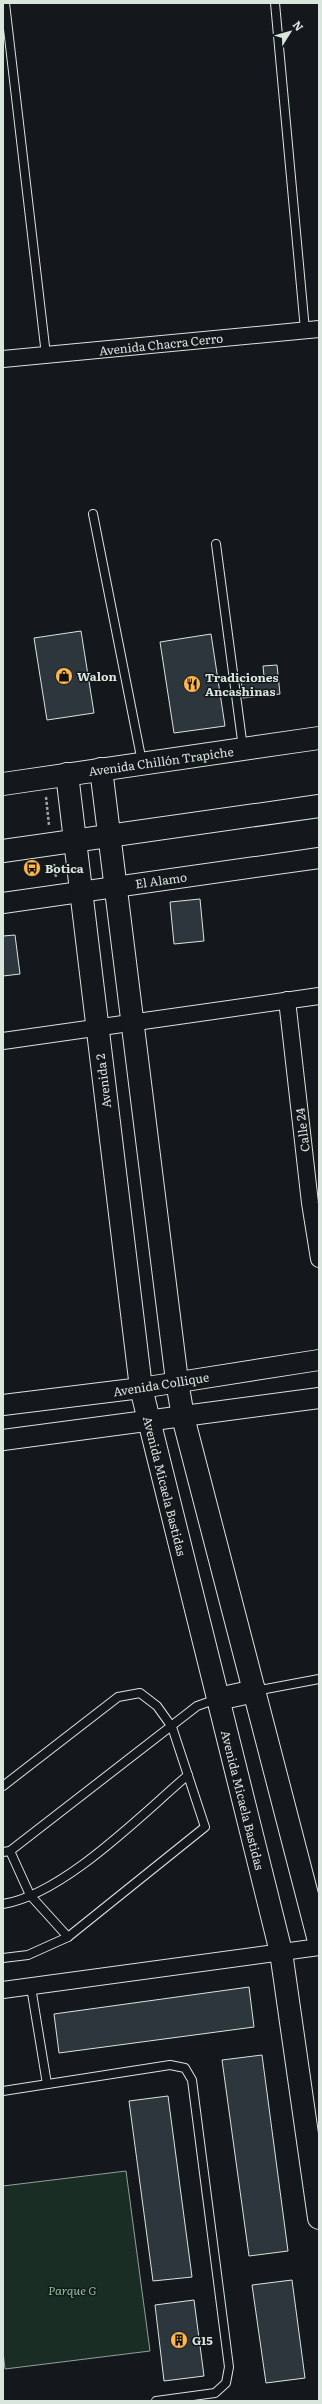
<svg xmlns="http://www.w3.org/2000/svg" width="322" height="2404" viewBox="0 0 322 2404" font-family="Literata,serif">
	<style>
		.green { fill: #1a2d24; stroke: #939e99 }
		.building { fill: #2c363c; stroke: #d8e6dc }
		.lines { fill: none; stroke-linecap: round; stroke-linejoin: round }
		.service-casing { stroke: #d8e6dc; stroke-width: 10 }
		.minor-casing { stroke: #d8e6dc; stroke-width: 18 }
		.tertiary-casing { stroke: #d8e6dc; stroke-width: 22 }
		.secondary-casing { stroke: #d8e6dc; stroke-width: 24 }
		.primary-casing { stroke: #d8e6dc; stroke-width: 24 }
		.path { stroke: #9da8a2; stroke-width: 2.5; stroke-dasharray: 3 2; stroke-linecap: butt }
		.service { stroke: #14181c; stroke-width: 8 }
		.minor { stroke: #14181c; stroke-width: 16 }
		.tertiary { stroke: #14181c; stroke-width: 20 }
		.secondary { stroke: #14181c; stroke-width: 22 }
		.primary { stroke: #14181c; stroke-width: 22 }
		.labels { text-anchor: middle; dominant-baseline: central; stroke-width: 3; stroke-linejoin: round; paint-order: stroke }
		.street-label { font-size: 12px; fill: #d8e6dc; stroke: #14181c }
		.poi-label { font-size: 12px; font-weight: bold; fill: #d8e6dc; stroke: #14181c; text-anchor: start }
		.park-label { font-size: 12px; font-style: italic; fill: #8ac095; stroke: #14181c }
	</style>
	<rect width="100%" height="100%" fill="#14181c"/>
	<polygon class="green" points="126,2171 150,2351 5,2369 3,2352 3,2186"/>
	<g class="building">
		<polygon points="81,631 94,713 47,720 34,638"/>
		<polygon points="211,634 225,726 174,733 160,642"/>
		<polygon points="277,665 280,694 243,698 241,678 264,676 263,666"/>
		<polygon points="200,899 204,941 174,944 170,902"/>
		<polygon points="15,935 20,974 3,976 3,936"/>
		<polygon points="249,1987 254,2027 59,2053 54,2014"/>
		<polygon points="262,2055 288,2251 249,2256 222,2060"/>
		<polygon points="168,2096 192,2277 153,2281 129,2101"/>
		<polygon points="292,2280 305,2378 266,2383 252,2285"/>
		<polygon points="194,2300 204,2376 164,2381 155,2305"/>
	</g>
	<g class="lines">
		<g class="service-casing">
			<g id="service">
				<polyline points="5,3 46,355"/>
				<polyline points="275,3 305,330"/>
				<polyline points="93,514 142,762"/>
				<polyline points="216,544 243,748"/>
				<polyline points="255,1691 319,1679"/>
				<polyline points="3,1786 118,1697 140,1693 157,1706 172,1727 205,1827 68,1937 28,1955 3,1958"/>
				<polyline points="10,1851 30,1895 68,1937"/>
				<polyline points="3,1852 10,1851 197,1706 217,1699"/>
				<path d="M3,1904C64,1894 141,1815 188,1775"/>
				<polyline points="31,1987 47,2084"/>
				<polyline points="3,2091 170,2065 185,2068 192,2080 229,2367 226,2383 215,2393 156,2401"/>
			</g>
		</g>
		<g class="minor-casing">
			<g id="minor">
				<polyline points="3,359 319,329"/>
				<polyline points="287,1000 310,1203 319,1259"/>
				<polyline points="3,1041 319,996"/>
				<polyline points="3,1990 319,1947"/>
			</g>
		</g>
		<g class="tertiary-casing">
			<g id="tertiary">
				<polyline points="3,903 319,858"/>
				<polyline points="3,1405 141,1388 319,1360"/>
				<polyline points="3,1440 319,1398"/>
			</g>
		</g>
		<g class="secondary-casing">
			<g id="secondary">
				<polyline points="101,769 177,1381 183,1417 319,1941"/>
				<polyline points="67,774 141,1388 281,1952 319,2218"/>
				<polyline points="218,1699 255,1691"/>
			</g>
		</g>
		<g class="primary-casing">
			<g id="primary">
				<polyline points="3,784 319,738"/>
				<polyline points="3,851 319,806"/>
			</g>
		</g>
		<g class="path">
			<polyline points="46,797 49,825"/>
			<polyline points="54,864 56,877"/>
		</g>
		<use href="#service" class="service"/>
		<use href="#minor" class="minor"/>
		<use href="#tertiary" class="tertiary"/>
		<use href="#secondary" class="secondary"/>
		<use href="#primary" class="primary"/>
	</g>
	<defs>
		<g id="shop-disc" transform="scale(0.9)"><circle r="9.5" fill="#ffb74d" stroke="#14181c"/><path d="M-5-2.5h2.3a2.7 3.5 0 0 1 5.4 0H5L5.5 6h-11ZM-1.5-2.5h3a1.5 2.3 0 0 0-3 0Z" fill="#111"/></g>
		<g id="restaurant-disc" transform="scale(0.9)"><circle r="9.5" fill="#ffb74d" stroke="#14181c"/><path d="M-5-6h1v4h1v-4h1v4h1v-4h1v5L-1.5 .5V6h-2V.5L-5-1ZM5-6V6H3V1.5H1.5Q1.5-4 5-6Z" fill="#111"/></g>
		<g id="bus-disc" transform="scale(0.9)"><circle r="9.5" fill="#ffb74d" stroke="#14181c"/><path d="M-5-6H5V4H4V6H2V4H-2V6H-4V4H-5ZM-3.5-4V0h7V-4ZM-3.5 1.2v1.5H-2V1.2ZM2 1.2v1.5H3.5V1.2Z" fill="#111"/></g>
		<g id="building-disc" transform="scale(0.9)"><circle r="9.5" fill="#ffb74d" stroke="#14181c"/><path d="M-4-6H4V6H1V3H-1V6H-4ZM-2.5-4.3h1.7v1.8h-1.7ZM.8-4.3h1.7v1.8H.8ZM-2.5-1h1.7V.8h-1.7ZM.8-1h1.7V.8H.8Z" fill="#111"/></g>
	</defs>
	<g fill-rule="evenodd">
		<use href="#shop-disc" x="64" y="676"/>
		<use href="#restaurant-disc" x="192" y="684"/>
		<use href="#bus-disc" x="32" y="868"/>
		<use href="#building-disc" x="179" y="2340"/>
	</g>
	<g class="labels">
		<g class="street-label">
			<text transform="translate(161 344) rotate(-6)">Avenida Chacra Cerro</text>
			<text transform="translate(161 761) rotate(-8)">Avenida Chillón Trapiche</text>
			<text transform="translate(161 880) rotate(-8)">El Alamo</text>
			<text transform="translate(103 1081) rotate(-97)">Avenida 2</text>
			<text transform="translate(302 1130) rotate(-97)">Calle 24</text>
			<text transform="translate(161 1384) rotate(-9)">Avenida Collique</text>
			<text transform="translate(165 1486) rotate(76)">Avenida Micaela Bastidas</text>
			<text transform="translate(243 1800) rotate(76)">Avenida Micaela Bastidas</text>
		</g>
		<g class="poi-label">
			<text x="77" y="676">Walon</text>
			<text x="205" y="677">Tradiciones<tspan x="205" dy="14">Ancashinas</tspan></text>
			<text x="45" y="868">Botica</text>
			<text x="192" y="2340">G15</text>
		</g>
		<g class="park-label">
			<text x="72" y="2290">Parque G</text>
		</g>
	</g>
	<rect width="322" height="2404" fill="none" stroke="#d8e6dc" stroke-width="8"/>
	<g transform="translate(290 32) rotate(53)" stroke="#14181c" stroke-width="3" paint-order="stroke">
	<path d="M0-3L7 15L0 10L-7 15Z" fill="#d8e6dc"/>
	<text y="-6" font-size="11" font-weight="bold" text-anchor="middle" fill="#d8e6dc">N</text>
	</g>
</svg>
